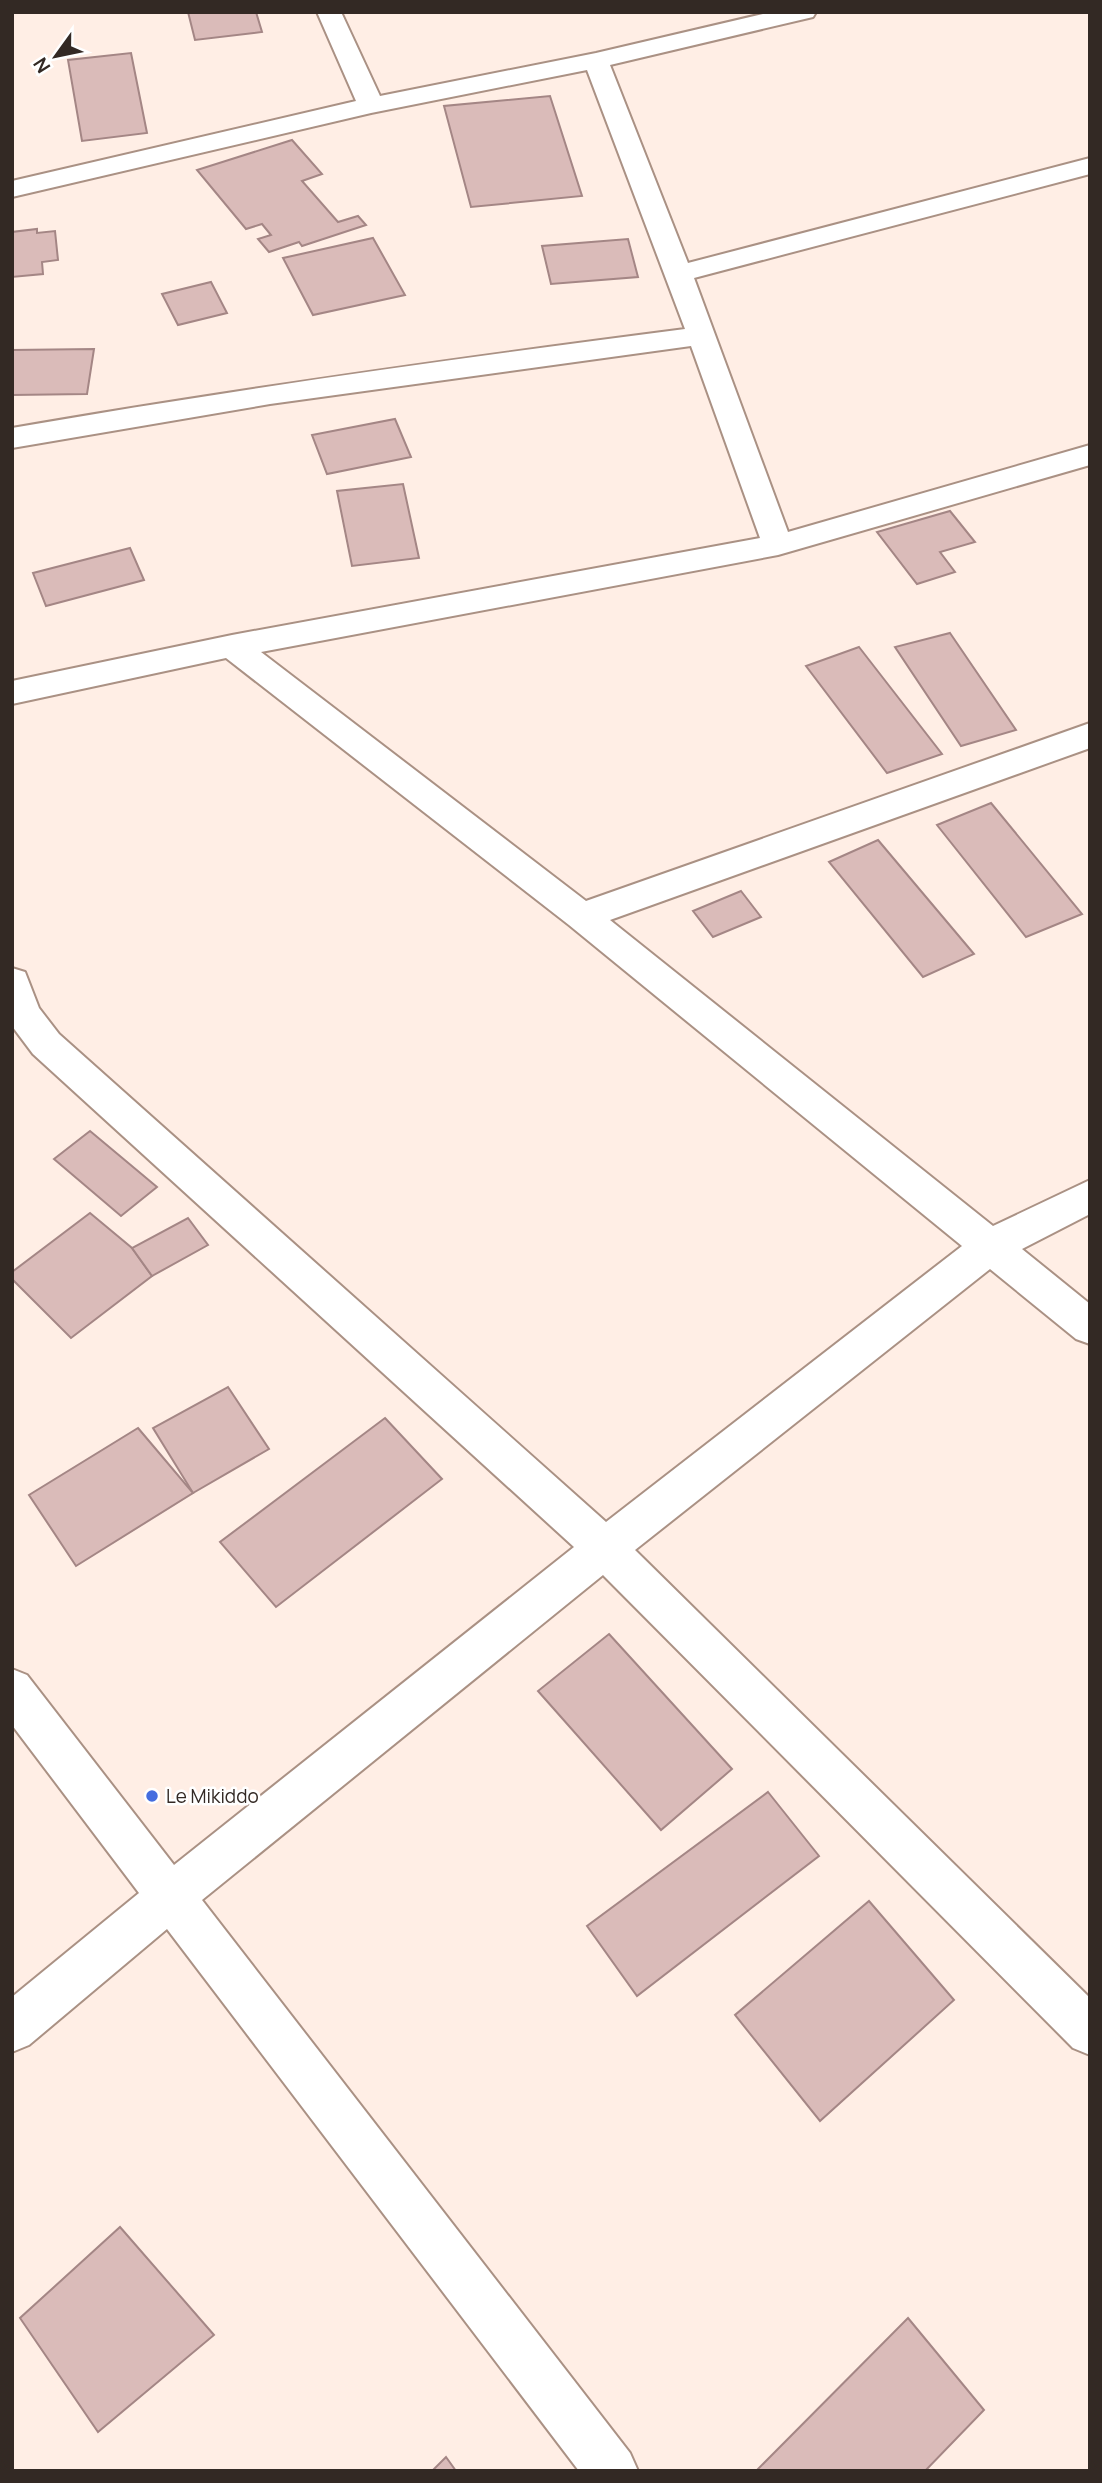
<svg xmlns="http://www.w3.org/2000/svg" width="1102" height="2483" viewBox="0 0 1102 2483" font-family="Manrope,sans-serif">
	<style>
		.building { fill: #dabbb9; stroke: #a48685; stroke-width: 2 }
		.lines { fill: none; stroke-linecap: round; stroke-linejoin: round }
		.minor-casing { stroke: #aa9184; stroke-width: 4 }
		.minor { fill: #fff; fill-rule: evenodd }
		.poi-dot { fill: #446ddf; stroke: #fff; stroke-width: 2.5 }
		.labels { text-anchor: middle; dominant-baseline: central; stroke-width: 5; stroke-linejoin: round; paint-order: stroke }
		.poi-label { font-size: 19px; fill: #332924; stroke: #fff; text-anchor: start }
	</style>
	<rect width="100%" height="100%" fill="#ffeee5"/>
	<g class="building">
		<polygon points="188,12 256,12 262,32 195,40"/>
		<polygon points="131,53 147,133 82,141 68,60"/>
		<polygon points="550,96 582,196 471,207 444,106"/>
		<polygon points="292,140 322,174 302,181 338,222 358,216 366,225 302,246 299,242 269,252 258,239 271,235 262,224 246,229 197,170"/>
		<polygon points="37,229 37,233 55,231 58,260 42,262 43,274 12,277 12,232"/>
		<polygon points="373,238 405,295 313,315 283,258"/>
		<polygon points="628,239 638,277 551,284 542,246"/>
		<polygon points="211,282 227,313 178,325 162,294"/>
		<polygon points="94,349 87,394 12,395 12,350"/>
		<polygon points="395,419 411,457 327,474 312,435"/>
		<polygon points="403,484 419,558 352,566 337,491"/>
		<polygon points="950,511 975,542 940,552 955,572 917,584 877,532"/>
		<polygon points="130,548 144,580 46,606 33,573"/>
		<polygon points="950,633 1016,730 961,746 895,647"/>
		<polygon points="859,647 942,754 887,773 806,666"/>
		<polygon points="991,803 1082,914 1026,937 937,825"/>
		<polygon points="878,840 974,954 923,977 829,862"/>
		<polygon points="741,891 761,917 713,937 693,911"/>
		<polygon points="90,1131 157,1187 121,1216 54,1159"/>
		<polygon points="90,1213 132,1248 152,1276 71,1338 12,1279 12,1272"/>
		<polygon points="188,1218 208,1245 152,1276 132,1248"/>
		<polygon points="228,1387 269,1449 193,1493 153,1428"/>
		<polygon points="385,1418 442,1479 276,1607 220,1542"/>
		<polygon points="138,1428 193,1493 76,1566 29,1495"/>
		<polygon points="609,1634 732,1769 661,1830 538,1691"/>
		<polygon points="768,1792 819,1856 637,1996 587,1926"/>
		<polygon points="869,1901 954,2000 820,2121 735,2015"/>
		<polygon points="120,2227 214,2335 98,2432 20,2318"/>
		<polygon points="908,2318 984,2410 925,2471 756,2471"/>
		<polygon points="446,2457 456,2471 432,2471"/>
	</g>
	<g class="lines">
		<g class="minor-casing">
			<path id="minor" d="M317,12H341L380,96L596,53L771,12H816L813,17L610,65L688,263L1090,158V174L694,278L788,532L1090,445V465L778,555L261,652L586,901L1090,723V748L610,920L993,1226L1090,1180V1214L1022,1249L1090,1304V1344L1076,1339L990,1269L635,1550L1090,1998V2055L1073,2048L603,1575L202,1900L630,2453L638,2471H579L167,1929L29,2045L12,2052V1997L139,1893L12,1725V1669L27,1675L174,1865L574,1547L33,1054L12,1026V968L25,972L39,1008L59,1034L606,1522L962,1246L569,925L226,658L12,704V681L232,635L760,538L691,346L270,404L12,448V428C236,389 460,358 685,329L587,70L371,113L12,197V181L356,101Z"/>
		</g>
		<use href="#minor" class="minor"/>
	</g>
	<circle class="poi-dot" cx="152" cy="1796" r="7"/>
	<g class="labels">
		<g class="poi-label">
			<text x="166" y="1796">Le Mikiddo</text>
		</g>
	</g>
	<rect width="1102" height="2483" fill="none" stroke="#332924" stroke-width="28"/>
	<g transform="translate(56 56) rotate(237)" stroke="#ffffff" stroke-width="5" paint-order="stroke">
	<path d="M0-5L12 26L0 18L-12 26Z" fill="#332924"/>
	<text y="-10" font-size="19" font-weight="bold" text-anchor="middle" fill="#332924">N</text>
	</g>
</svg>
